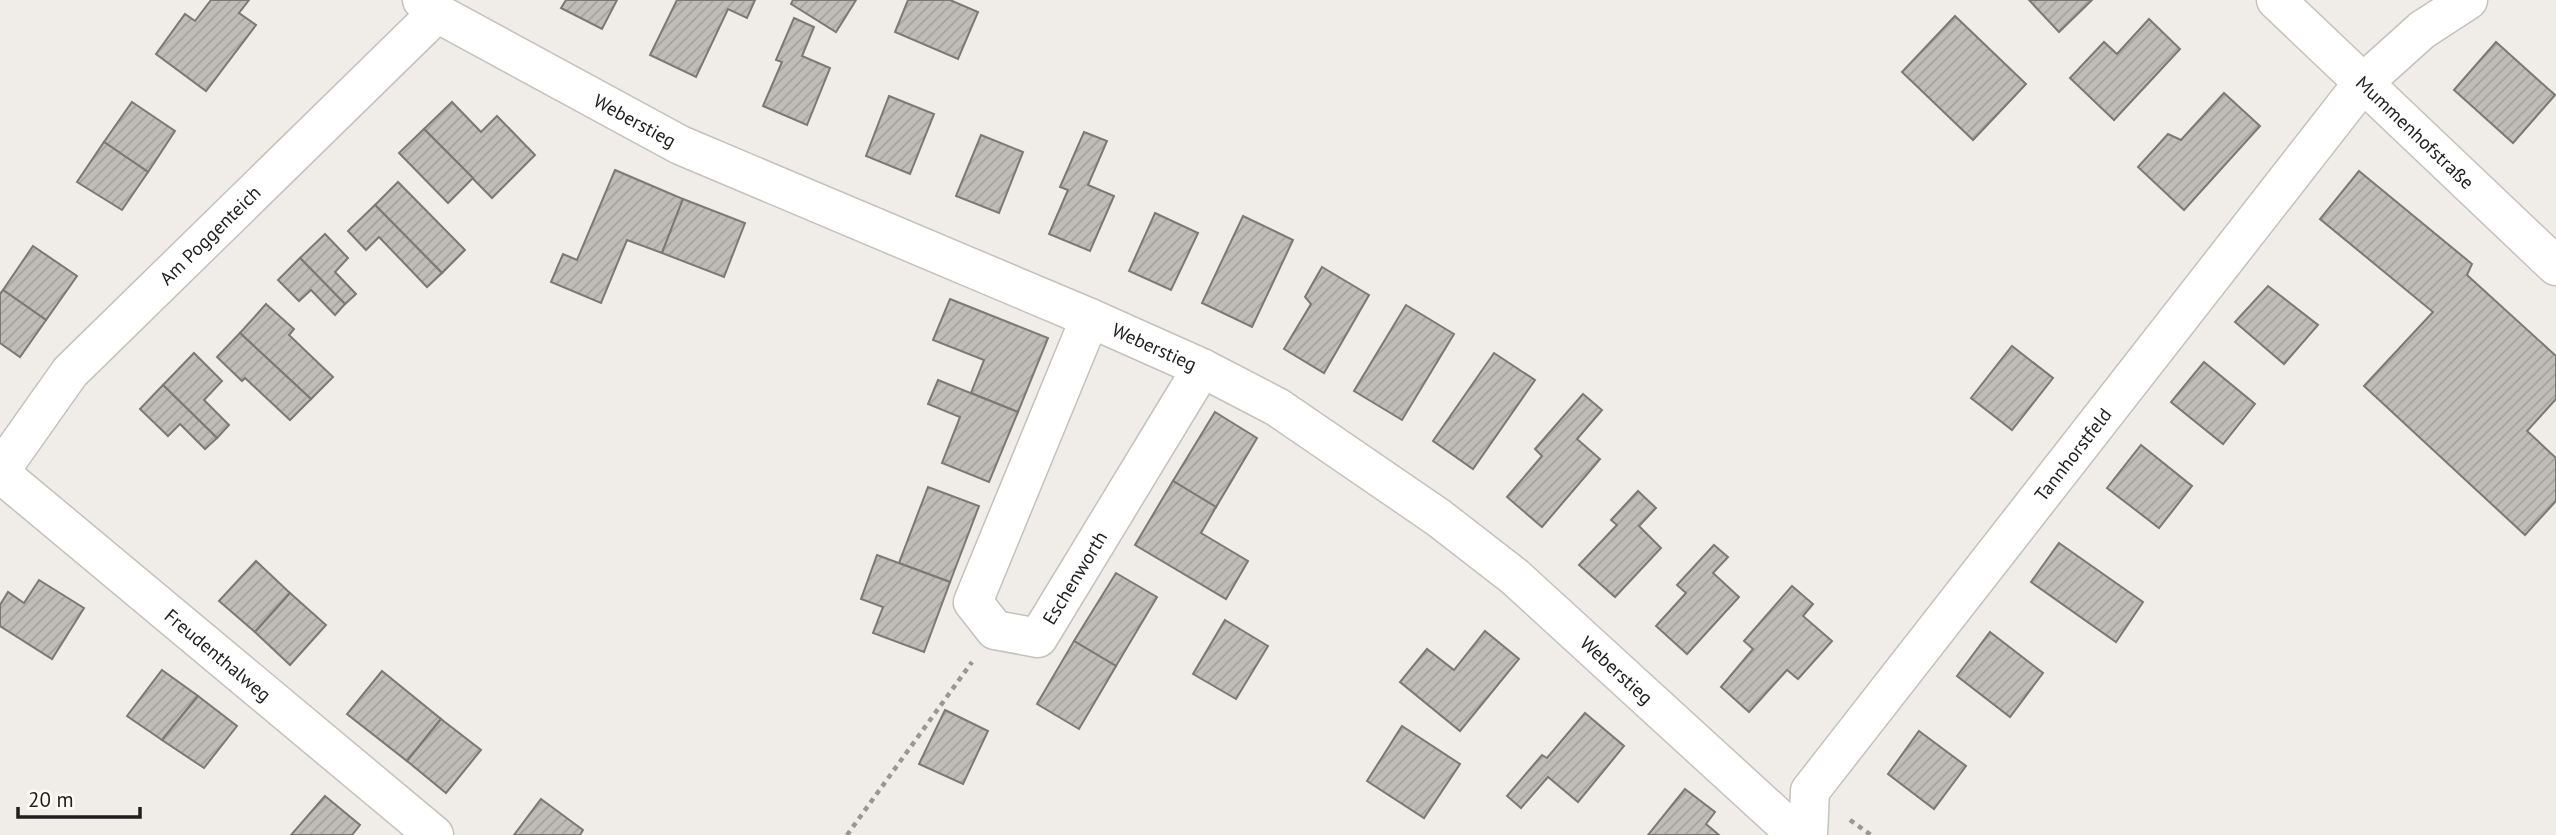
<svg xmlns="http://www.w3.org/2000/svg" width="2556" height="835" viewBox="0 0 2556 835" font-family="'PT Sans',sans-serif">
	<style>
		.building { fill: url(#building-hatch); stroke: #7c7874; stroke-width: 2 }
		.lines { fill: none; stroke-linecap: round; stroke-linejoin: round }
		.minor-casing { stroke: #c5c1bc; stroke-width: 41 }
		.tertiary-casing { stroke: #c5c1bc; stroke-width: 41 }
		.path { stroke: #999693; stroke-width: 4.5; stroke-dasharray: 5 5; stroke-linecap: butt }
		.minor { stroke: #fff; stroke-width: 38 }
		.tertiary { stroke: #fff; stroke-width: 38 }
		.labels { text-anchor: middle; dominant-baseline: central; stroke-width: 6; stroke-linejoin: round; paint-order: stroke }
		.street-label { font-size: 19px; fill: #1f1e1c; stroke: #fdf9f4 }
	</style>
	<defs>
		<pattern id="building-hatch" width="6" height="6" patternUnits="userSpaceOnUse" patternTransform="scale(1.75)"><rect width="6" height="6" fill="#c0bcb7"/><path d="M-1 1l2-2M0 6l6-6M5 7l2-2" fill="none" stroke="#a5a19d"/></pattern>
	</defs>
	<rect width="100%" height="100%" fill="#f0ece7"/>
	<g class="building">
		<polygon points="211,0 249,0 239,13 256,25 206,91 156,54 185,14 195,21"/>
		<polygon points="566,0 617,0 602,29 561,8"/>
		<polygon points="677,0 755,0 747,18 728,9 696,77 650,55"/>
		<polygon points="793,0 856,0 836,32 791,4"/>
		<polygon points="908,0 950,0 978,12 958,59 895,32"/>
		<polygon points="2029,0 2092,0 2059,32"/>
		<polygon points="1955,16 2026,84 1973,140 1902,72"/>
		<polygon points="794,18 814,27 802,56 830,68 807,125 763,106 782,62 776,60"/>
		<polygon points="2149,19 2180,49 2114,120 2070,78 2104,42 2117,54"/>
		<polygon points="2496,42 2555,95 2513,143 2454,90"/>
		<polygon points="2224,93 2260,126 2184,210 2138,167 2168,134 2181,140"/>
		<polygon points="889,96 934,114 910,174 866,156"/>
		<polygon points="132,102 175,131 148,172 104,142"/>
		<polygon points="452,102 481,132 497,116 535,155 492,198 424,129"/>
		<polygon points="424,129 473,178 448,203 399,153"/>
		<polygon points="1084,132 1107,141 1088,185 1114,196 1090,251 1049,234 1068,190 1060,187"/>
		<polygon points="981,135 1023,152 999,213 956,196"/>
		<polygon points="104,142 148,172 122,210 77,182"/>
		<polygon points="615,170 683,199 662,253 627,240 601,303 551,282 563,254 577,260"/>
		<polygon points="2359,171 2472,264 2467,275 2556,356 2556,399 2527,431 2556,458 2556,501 2525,535 2364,386 2433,312 2320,219"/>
		<polygon points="398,182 465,250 442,273 375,205"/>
		<polygon points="683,199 745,223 724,277 662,253"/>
		<polygon points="375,205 442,273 427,287 379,237 366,250 348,231"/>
		<polygon points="1155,213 1198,233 1171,290 1129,271"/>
		<polygon points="1243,216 1293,240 1252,327 1202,303"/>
		<polygon points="325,234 348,258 335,272 356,294 345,304 300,258"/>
		<polygon points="33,246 77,276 46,320 3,290"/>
		<polygon points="300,258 345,304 335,315 311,290 299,301 278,280"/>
		<polygon points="1322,267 1369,295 1324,373 1284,349 1311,304 1305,297"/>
		<polygon points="2268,286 2318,325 2284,364 2235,322"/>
		<polygon points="3,290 46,320 20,357 0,343 0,294"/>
		<polygon points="950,299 1048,338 1018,412 971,393 984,360 933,340"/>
		<polygon points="266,304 294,329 289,335 333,377 311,399 240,333"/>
		<polygon points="1406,305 1454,334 1402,420 1354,391"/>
		<polygon points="240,333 311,399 290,420 245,378 242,381 217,357"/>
		<polygon points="2012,346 2053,378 2012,430 1971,398"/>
		<polygon points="194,353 222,381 204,400 229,425 217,438 163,385"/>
		<polygon points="1494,353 1535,380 1473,469 1433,441"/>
		<polygon points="2204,362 2255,404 2223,444 2171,402"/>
		<polygon points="938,380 1018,412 989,482 942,463 960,417 928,404"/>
		<polygon points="163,385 217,438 205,449 180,424 168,436 140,409"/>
		<polygon points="1583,394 1602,410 1577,439 1600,459 1542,527 1507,497 1542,456 1535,449"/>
		<polygon points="1215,412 1257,438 1216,507 1173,481"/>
		<polygon points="2141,445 2192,486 2159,528 2107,488"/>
		<polygon points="1173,481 1216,507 1201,533 1248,561 1226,599 1135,545"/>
		<polygon points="928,487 979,506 950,582 899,563"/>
		<polygon points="1638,491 1656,508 1639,526 1661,548 1615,597 1579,565 1617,525 1611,520"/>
		<polygon points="2059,543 2143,602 2116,642 2031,582"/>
		<polygon points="1714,545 1728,557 1713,573 1739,597 1687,654 1656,626 1686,593 1677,585"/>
		<polygon points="877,555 950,582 924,652 873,633 883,607 861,599"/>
		<polygon points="256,561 290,593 255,632 219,601"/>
		<polygon points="1116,573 1157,597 1116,666 1074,641"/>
		<polygon points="39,580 84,608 52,659 0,626 0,605 8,592 24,603"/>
		<polygon points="1792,586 1813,604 1803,616 1832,641 1798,679 1787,670 1749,712 1721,687 1753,649 1744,641"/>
		<polygon points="290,593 326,625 290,665 255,632"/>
		<polygon points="1225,620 1268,646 1236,699 1193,674"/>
		<polygon points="1485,631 1519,659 1460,731 1400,682 1427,649 1454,670"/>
		<polygon points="1990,632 2043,673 2010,717 1957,676"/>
		<polygon points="1074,641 1116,666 1079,729 1037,704"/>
		<polygon points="162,670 198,696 162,740 127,716"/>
		<polygon points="382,671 441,719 407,761 347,714"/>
		<polygon points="198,696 237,726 204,768 162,740"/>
		<polygon points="945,710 988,731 963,784 919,764"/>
		<polygon points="1585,713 1624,746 1578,802 1548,777 1521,808 1507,796 1542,755 1547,758"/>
		<polygon points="441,719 481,750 446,793 407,761"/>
		<polygon points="1402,726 1460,764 1424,818 1367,781"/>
		<polygon points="1919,731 1966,766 1934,809 1888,774"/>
		<polygon points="1685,789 1715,812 1706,824 1719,835 1648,835"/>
		<polygon points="325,796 360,825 352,835 291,835"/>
		<polygon points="541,799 583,830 580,835 514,835"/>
	</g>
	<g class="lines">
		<g class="minor-casing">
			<g id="minor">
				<path id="s1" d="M422,0L437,13L680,145L1090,318L1202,368L1277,407L1439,518L1515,577L1797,835"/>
				<path id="s2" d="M1090,318L973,602L995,630L1038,638L1202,368"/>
				<path id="s3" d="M0,471L70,372L437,13"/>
				<path id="s4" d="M0,473L434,835"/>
				<path id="s5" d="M1808,835L1810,791L2362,84L2422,30L2468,0"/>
			</g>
		</g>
		<g class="tertiary-casing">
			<g id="tertiary">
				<path id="s6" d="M2276,0L2556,266"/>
			</g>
		</g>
		<g class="path">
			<polyline points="1850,820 1871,835"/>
			<polyline points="847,835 972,662"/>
		</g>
		<use href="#minor" class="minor"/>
		<use href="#tertiary" class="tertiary"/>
	</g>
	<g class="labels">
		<g class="street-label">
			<text stroke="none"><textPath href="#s1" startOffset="245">Weberstieg</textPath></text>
			<text stroke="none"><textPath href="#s6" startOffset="192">Mummenhofstraße</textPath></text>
			<text stroke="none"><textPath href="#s3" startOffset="317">Am Poggenteich</textPath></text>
			<text stroke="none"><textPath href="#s1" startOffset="812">Weberstieg</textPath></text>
			<text stroke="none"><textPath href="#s5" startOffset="471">Tannhorstfeld</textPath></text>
			<text stroke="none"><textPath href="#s2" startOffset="457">Eschenworth</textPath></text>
			<text stroke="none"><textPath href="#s4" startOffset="284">Freudenthalweg</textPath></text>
			<text stroke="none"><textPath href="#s1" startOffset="1379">Weberstieg</textPath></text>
		</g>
	</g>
	<path d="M18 807v10h122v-10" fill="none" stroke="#1f1e1c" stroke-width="3.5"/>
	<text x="28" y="807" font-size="21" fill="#1f1e1c" stroke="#fdf9f4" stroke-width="5" paint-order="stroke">20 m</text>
</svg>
